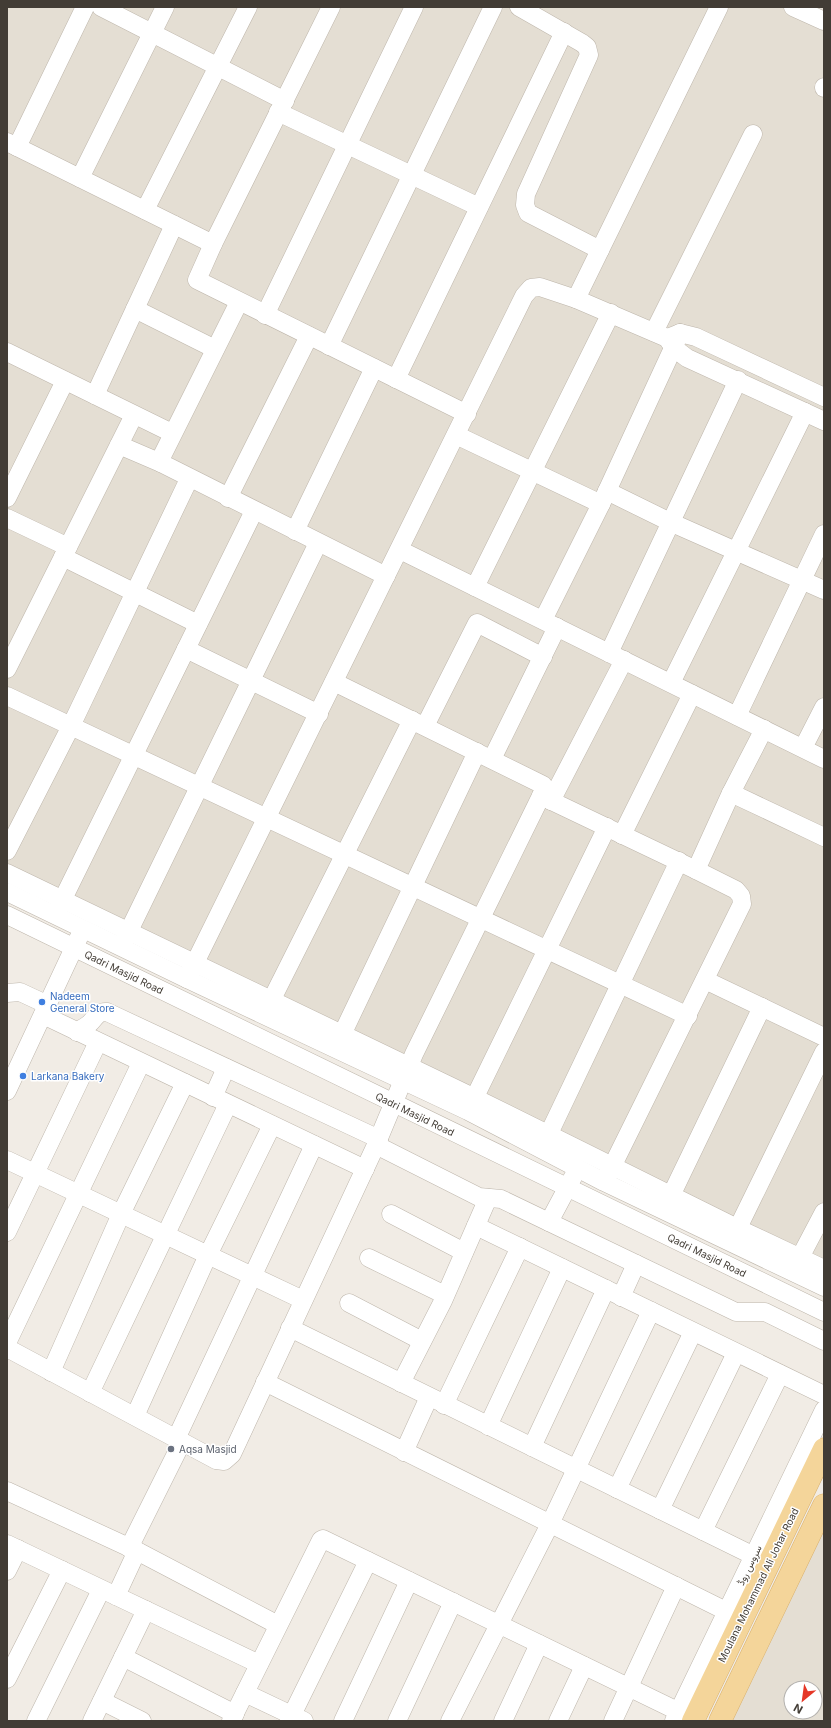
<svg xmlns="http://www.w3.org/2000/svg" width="831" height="1728" viewBox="0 0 831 1728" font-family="Inter,Vazirmatn,sans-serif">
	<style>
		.residential { fill: #e4ded3; fill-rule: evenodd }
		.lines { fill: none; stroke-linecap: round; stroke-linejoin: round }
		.minor-casing { stroke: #beb6ab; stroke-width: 19 }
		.major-casing { stroke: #d8b06c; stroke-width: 23 }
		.minor { stroke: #fff; stroke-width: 18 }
		.major { stroke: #f4d59a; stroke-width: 22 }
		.shop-dot { fill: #3f7fe0; stroke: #fff; stroke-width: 1.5 }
		.worship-dot { fill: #6b7280; stroke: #fff; stroke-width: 1.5 }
		.labels { text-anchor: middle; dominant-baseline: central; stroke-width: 3; stroke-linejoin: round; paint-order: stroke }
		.street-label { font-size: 10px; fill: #423c35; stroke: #fff }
		.shop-label { font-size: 10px; fill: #366cbe; stroke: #fff; text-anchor: start }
		.worship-label { font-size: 10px; fill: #5b616d; stroke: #fff; text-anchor: start }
	</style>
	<rect width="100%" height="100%" fill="#f1ece5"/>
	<g class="residential">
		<polygon points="7,7 824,7 824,1264 7,866"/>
		<path d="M824,1516V1721H724ZM791,1688H815V1712H791Z"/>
	</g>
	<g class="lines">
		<g class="minor-casing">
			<g id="minor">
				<polyline points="101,7 285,101"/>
				<polyline points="331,7 213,244 197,280 467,414"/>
				<polyline points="519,7 582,43 587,47 589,55 526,194 525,205 528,213 600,250"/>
				<polyline points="793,7 824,21"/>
				<polyline points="824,87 824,88"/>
				<polyline points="278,112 479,207"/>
				<polyline points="7,142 213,244"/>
				<polyline points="17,147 85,7"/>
				<polyline points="80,178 165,7"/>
				<polyline points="145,210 248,7"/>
				<polyline points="576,299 719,7"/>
				<polyline points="239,302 160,460 161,463 386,576"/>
				<polyline points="135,309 215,349"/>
				<polyline points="265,315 414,7"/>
				<polyline points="654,332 753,134"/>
				<polyline points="670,337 680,333 696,337 824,397"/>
				<polyline points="329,346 493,7"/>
				<polyline points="7,352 172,433"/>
				<polyline points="396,379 564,32"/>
				<polyline points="95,395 174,225"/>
				<polyline points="456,435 601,504"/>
				<polyline points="119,445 161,463"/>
				<polyline points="607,491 670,522 824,590"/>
				<polyline points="7,498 65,381"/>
				<polyline points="228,498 309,336"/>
				<polyline points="7,518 68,547"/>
				<polyline points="295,531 374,368"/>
				<polyline points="400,550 824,759"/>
				<polyline points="63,557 198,624"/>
				<polyline points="475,587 611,313"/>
				<polyline points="543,620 601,504 680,333"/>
				<polyline points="186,649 319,714"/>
				<polyline points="609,653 738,380"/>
				<polyline points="7,669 134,415"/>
				<polyline points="334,682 543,785 545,788 541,796 696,870"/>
				<polyline points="671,683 805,412"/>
				<polyline points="7,696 688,1016"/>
				<polyline points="737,716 824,534"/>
				<polyline points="425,726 477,623 543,657"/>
				<polyline points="803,748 824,707"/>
				<polyline points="492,759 557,627"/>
				<polyline points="731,793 824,837"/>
				<polyline points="551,801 624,660"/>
				<polyline points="622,835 692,694"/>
				<polyline points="7,851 71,726 189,479"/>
				<polyline points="7,873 475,1098 737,1228 824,1269"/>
				<polyline points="7,892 187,979 468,1111 604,1182 824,1287"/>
				<polyline points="57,911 254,511"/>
				<polyline points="7,915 824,1312"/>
				<polyline points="124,941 318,543"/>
				<polyline points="187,979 524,296 531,288 540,287 576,299 667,338 674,348 687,358 824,421"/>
				<polyline points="705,980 824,1037"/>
				<polyline points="7,993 20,992 48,1005"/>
				<polyline points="266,1011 412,720"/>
				<polyline points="43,1015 365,1169"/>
				<path d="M77,1032C81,1029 85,1027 89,1024C95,1018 98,1011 107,1012L379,1139"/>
				<polyline points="337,1045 477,752"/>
				<polyline points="7,1091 79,937"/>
				<polyline points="213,1097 226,1068"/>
				<polyline points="469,1109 607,827"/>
				<polyline points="376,1145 479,1197 501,1199 736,1312 765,1312 824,1341"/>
				<polyline points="543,1146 679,861"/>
				<polyline points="7,1160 303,1300"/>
				<polyline points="607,1177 742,904 741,896 736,890 696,870 731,793 764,729"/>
				<polyline points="666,1206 762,1007"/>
				<polyline points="391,1214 464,1252"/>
				<polyline points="549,1222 573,1177"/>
				<polyline points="476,1226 824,1395"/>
				<polyline points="7,1232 98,1042"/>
				<polyline points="733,1238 824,1052"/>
				<polyline points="369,1258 445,1295"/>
				<polyline points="795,1267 824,1212"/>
				<polyline points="621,1297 636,1264"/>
				<polyline points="349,1303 422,1341"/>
				<polyline points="290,1328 754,1556"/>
				<polyline points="7,1343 141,1063"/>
				<polyline points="7,1348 216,1460 224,1461 232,1454 376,1145 414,1054 541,796"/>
				<polyline points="51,1372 121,1214 185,1083"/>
				<polyline points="265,1382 742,1619"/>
				<polyline points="401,1383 443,1301 488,1198"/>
				<polyline points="90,1393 228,1104"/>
				<polyline points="444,1405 520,1247"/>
				<polyline points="135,1416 208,1255 272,1125"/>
				<polyline points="488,1426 562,1268"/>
				<polyline points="176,1439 314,1145"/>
				<polyline points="532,1447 606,1289"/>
				<polyline points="404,1452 429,1397"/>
				<polyline points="617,1489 693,1332"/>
				<polyline points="7,1491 137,1551 278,1625"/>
				<polyline points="660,1510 736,1353"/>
				<polyline points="703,1531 780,1374"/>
				<polyline points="7,1544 259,1664"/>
				<polyline points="129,1548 182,1442"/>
				<polyline points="7,1571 18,1549"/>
				<polyline points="116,1596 137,1551"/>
				<polyline points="123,1657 235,1714"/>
				<polyline points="7,1679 62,1570"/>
				<polyline points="245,1693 304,1721"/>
				<polyline points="102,1701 142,1721"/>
				<polyline points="36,1721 101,1590"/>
				<polyline points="92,1721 146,1610"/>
				<polyline points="231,1721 321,1540 323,1539 694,1719"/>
				<polyline points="289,1721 368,1561"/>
				<polyline points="343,1721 409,1581"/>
				<polyline points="397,1721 453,1602"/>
				<polyline points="450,1721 550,1524 651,1311"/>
				<polyline points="503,1721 539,1644"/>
				<polyline points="558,1721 584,1666"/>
				<polyline points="613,1721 676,1586"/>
				<polyline points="674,1721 824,1410"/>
			</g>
		</g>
		<g class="major-casing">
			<g id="major">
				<polyline points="693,1721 824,1449"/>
				<polyline points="720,1721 824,1505"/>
			</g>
		</g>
		<use href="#minor" class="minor"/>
		<use href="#major" class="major"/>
	</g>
	<g class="shop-dot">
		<circle cx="42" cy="1002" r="4"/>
		<circle cx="23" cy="1076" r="4"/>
	</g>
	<circle class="worship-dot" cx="171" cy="1449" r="4"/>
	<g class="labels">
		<g class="street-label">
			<text transform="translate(124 972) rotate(26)">Qadri Masjid Road</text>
			<text transform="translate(415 1114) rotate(26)">Qadri Masjid Road</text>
			<text transform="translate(707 1255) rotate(26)">Qadri Masjid Road</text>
			<text transform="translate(749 1565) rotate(-64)">سروس روڈ</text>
			<text transform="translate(758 1585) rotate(-64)">Moulana Mohammad Ali Johar Road</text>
		</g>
		<g class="shop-label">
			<text x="50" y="996">Nadeem<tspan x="50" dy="12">General Store</tspan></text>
			<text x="31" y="1076">Larkana Bakery</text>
		</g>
		<g class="worship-label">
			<text x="179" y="1449">Aqsa Masjid</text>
		</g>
	</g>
	<rect width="831" height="1728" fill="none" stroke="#423c35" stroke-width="16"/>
	<g transform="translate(803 1700) rotate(209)"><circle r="19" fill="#ffffff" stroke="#b3b1ae"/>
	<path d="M0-3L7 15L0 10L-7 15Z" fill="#e53727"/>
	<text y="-6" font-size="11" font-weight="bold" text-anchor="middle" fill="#423c35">N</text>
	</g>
</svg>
